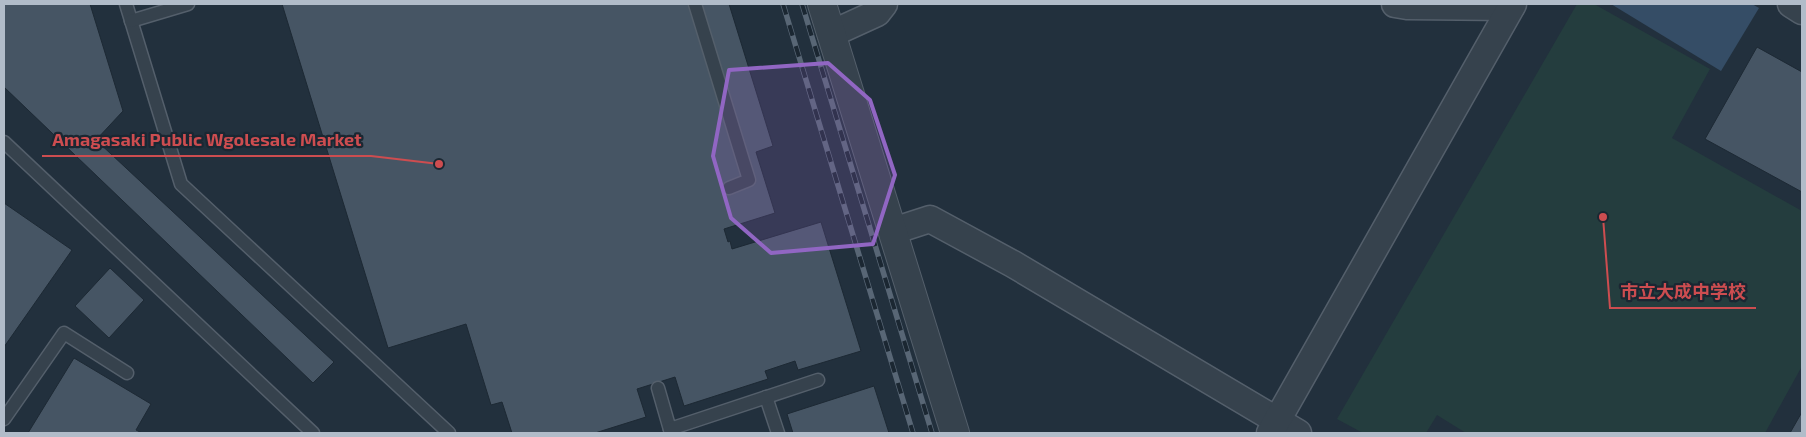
<svg xmlns="http://www.w3.org/2000/svg" width="1806" height="437" viewBox="0 0 1806 437" font-family="'Exo 2','Noto Sans JP',sans-serif">
	<style>
		.green { fill: #243d3e }
		.water { fill: #354d66 }
		.building { fill: #465564; stroke: #1d2934 }
		.lines { fill: none; stroke-linecap: round; stroke-linejoin: round }
		.service-casing { stroke: #545f6b; stroke-width: 15 }
		.minor-casing { stroke: #545f6b; stroke-width: 29 }
		.tertiary-casing { stroke: #545f6b; stroke-width: 30 }
		.service { stroke: #36424d; stroke-width: 12 }
		.minor { stroke: #36424d; stroke-width: 26 }
		.tertiary { stroke: #36424d; stroke-width: 28 }
		.rail-casing { stroke: #586675; stroke-width: 5.5 }
		.rail { stroke: #1b2732; stroke-width: 4; stroke-dasharray: 11; stroke-linecap: butt }
		.marked { fill: #9166c3; fill-opacity: 0.2; stroke: #9166c3; stroke-width: 4; stroke-linejoin: round }
		.leader { fill: none; stroke: #cd4d50; stroke-width: 2 }
		.callout-dot { fill: #cd4d50; stroke: #1b2732; stroke-width: 2 }
		.callout-label { font-size: 18px; text-anchor: middle; font-weight: bold; fill: #cd4d50; stroke: #1b2732; stroke-width: 4.5; stroke-linejoin: round; paint-order: stroke }
	</style>
	<rect width="100%" height="100%" fill="#22303d"/>
	<polygon class="green" points="1577,4 1594,4 1710,69 1672,138 1802,211 1802,366 1765,433 1466,433 1437,415 1426,433 1363,433 1337,419"/>
	<polygon class="water" points="1611,4 1752,4 1759,8 1721,71"/>
	<g class="building">
		<polygon points="4,4 90,4 123,111 96,140 334,362 313,383 4,87"/>
		<polygon points="282,4 729,4 773,146 756,152 775,213 724,229 728,242 730,241 732,249 821,222 861,351 798,370 795,361 765,371 768,379 684,406 675,377 637,389 646,417 595,433 512,433 502,402 491,405 466,324 388,348"/>
		<polygon points="1757,47 1802,72 1802,192 1705,139"/>
		<polygon points="4,203 72,250 4,347"/>
		<polygon points="110,268 144,300 109,338 75,306"/>
		<polygon points="74,358 151,404 136,430 142,433 28,433"/>
		<polygon points="874,386 889,433 793,433 787,414"/>
		<polygon points="1802,412 1802,433 1790,433"/>
	</g>
	<g class="lines">
		<g class="service-casing">
			<g id="service">
				<polyline points="126,4 181,184 449,433"/>
				<polyline points="695,4 749,180 729,188"/>
				<polyline points="131,21 188,4"/>
				<polyline points="4,142 313,433"/>
				<polyline points="658,388 671,433"/>
				<polyline points="766,397 778,433"/>
				<polyline points="4,419 64,333 127,373"/>
				<polyline points="670,429 818,380"/>
			</g>
		</g>
		<g class="minor-casing">
			<g id="minor">
				<polyline points="1395,4 1407,6 1511,7"/>
				<polyline points="1791,4 1802,11"/>
				<polyline points="831,34 877,13 884,4"/>
				<polyline points="893,231 930,219 1013,264 1298,433"/>
				<polyline points="1270,433 1513,4"/>
			</g>
		</g>
		<g class="tertiary-casing">
			<polyline id="tertiary" points="822,4 955,433"/>
		</g>
		<use href="#service" class="service"/>
		<use href="#minor" class="minor"/>
		<use href="#tertiary" class="tertiary"/>
		<g class="rail-casing">
			<g id="rail">
				<polyline points="783,4 913,433"/>
				<polyline points="802,4 932,433"/>
			</g>
		</g>
		<use href="#rail" class="rail"/>
	</g>
	<path class="marked" d="M828,63L870,100L895,175L873,244L771,253L731,218L713,156L729,70Z"/>
	<path class="leader" d="M439 164L371 156H42M1603 217L1610 308H1756"/>
	<g class="callout-dot">
		<circle cx="439" cy="164" r="5"/>
		<circle cx="1603" cy="217" r="5"/>
	</g>
	<g class="callout-label">
		<text x="207" y="146">Amagasaki Public Wgolesale Market</text>
		<text x="1683" y="298">市立大成中学校</text>
	</g>
	<rect width="1806" height="437" fill="none" stroke="#b1bcc9" stroke-width="10"/>
</svg>
